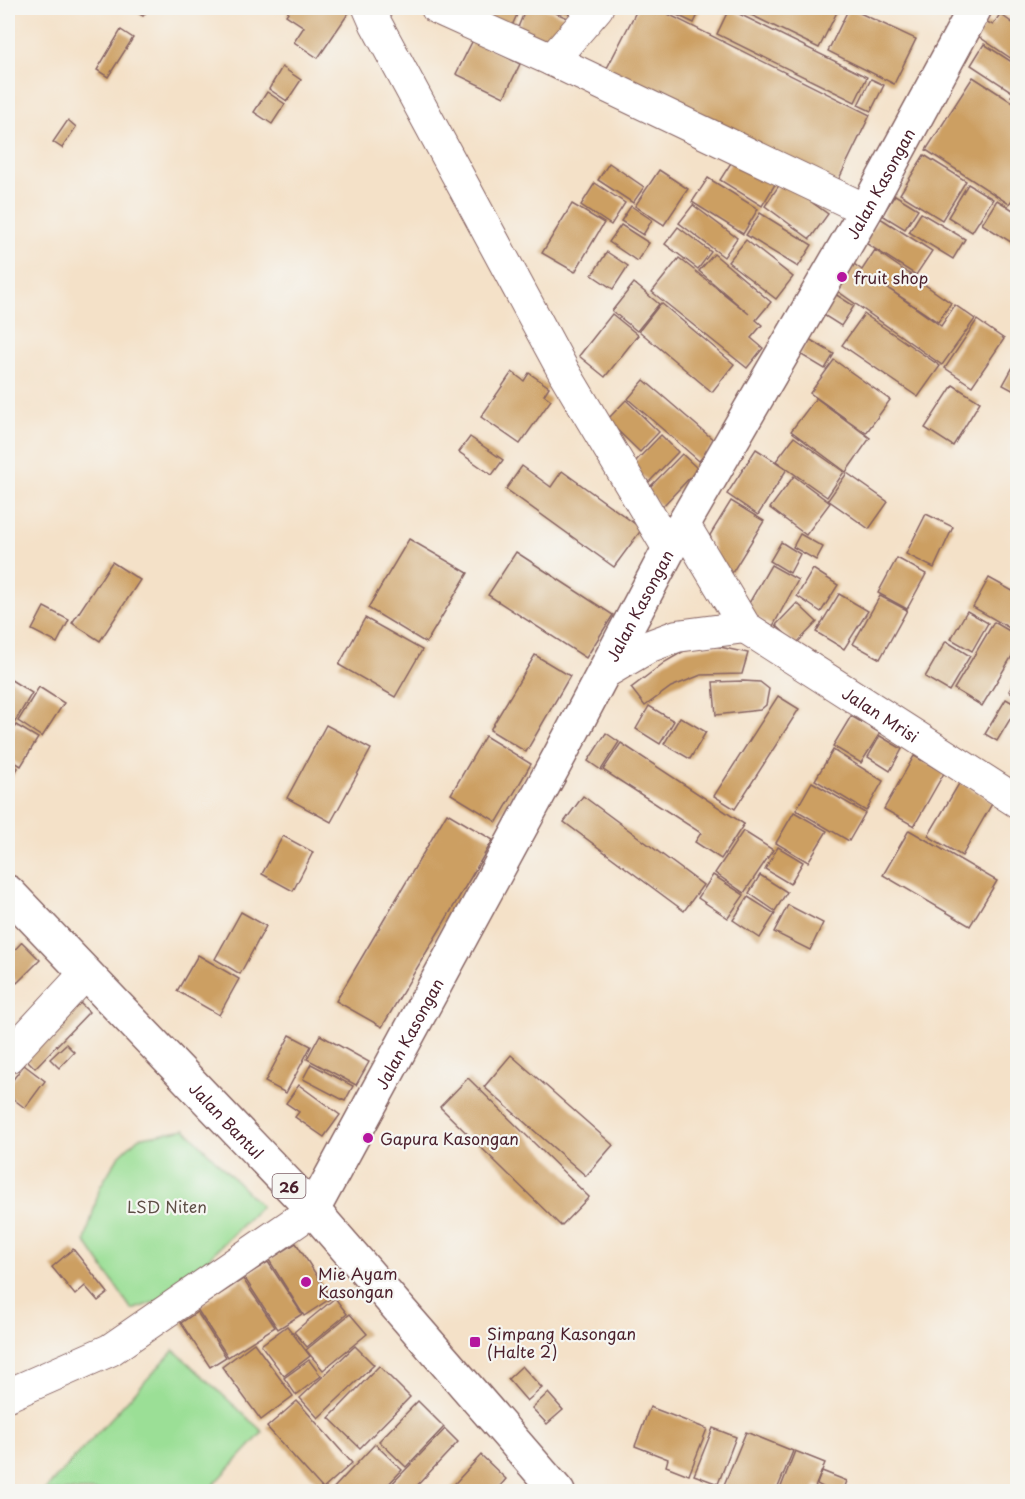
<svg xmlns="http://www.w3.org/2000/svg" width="1025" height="1499" viewBox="0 0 1025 1499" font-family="'Playpen Sans',sans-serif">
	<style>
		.green { fill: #9bdf96; stroke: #727f60; stroke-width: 1.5 }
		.building { fill: #cc9f62 }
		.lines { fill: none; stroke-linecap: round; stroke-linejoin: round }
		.minor-casing { stroke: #866362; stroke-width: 34 }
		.major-casing { stroke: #866362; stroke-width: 36 }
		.minor { stroke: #fff; stroke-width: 32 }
		.major { stroke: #fff; stroke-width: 33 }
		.poi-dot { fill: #b5179e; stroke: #f6f6f2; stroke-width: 2 }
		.labels { text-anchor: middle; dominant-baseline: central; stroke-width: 4.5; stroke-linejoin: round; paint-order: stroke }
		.shield { fill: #f6f6f2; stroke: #7e6067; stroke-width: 1.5 }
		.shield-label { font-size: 15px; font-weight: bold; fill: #4a1f2b }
		.street-label { font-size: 16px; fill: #4a1f2b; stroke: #f6f6f2 }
		.poi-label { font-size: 16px; fill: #4a1f2b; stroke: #f6f6f2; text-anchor: start }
		.park-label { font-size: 16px; fill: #5e4f46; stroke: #f6f6f2 }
	</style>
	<rect width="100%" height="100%" fill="#f6f6f2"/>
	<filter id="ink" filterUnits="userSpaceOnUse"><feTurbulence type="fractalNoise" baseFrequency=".0167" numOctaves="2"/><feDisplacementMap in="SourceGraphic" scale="12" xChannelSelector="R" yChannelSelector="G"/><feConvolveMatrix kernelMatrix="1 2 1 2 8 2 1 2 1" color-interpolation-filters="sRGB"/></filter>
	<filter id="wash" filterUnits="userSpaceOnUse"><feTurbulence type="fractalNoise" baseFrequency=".008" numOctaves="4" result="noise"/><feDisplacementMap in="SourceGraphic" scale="24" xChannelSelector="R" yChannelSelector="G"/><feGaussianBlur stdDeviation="1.35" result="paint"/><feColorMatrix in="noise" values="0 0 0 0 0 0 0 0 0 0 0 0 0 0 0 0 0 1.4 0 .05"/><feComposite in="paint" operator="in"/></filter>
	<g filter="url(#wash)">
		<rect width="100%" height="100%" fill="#f4e1c8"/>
		<g class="green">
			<polygon points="185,1129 261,1206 171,1296 132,1310 85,1241 100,1187 118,1157 138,1138"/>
			<polygon points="174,1350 263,1432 208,1491 44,1491"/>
		</g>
		<g id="blocks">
			<g class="building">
				<polygon points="130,8 149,8 143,16"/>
				<polygon points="291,8 352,8 318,58 294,42 304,27 286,15"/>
				<polygon points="456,8 520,8 510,30"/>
				<polygon points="526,8 543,8 568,18 556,48 516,32"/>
				<polygon points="555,8 585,8 580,18"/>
				<polygon points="638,8 656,8 870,115 834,189 604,74"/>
				<polygon points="662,8 701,8 694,23"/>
				<polygon points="744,8 839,8 819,48 743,11"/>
				<polygon points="849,8 916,39 894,84 828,51"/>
				<polygon points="1001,8 1018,8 1018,19"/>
				<polygon points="729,9 867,77 855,102 717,34"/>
				<polygon points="1000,14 1018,27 1018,63 978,36 987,22 993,25"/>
				<polygon points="121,30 133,38 108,77 97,70"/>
				<polygon points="473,40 520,64 504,97 456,74"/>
				<polygon points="984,44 1018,66 1018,100 1011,96 1014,93 971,65"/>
				<polygon points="282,67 301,80 287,101 269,89"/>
				<polygon points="973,77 1018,106 1018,192 1009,204 926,150"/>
				<polygon points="871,79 884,85 871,111 858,105"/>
				<polygon points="267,92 285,104 272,124 254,112"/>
				<polygon points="68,120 76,127 62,148 53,142"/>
				<polygon points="736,155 777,181 762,206 720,180"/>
				<polygon points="924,155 966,181 942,220 900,194"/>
				<polygon points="609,163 644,187 633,203 598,180"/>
				<polygon points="659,170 688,189 664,225 635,206"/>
				<polygon points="708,178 758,209 743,234 692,202"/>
				<polygon points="782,181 828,214 810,239 765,206"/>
				<polygon points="595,183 625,203 611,225 581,205"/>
				<polygon points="968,184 993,199 972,232 948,217"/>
				<polygon points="895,195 918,209 905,229 882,215"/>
				<polygon points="997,200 1018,213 1018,238 1014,244 982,224"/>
				<polygon points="572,204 604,223 575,272 542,253"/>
				<polygon points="693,205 737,238 724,257 679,223"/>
				<polygon points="631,206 652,220 643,235 621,221"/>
				<polygon points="760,213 812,245 798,267 746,235"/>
				<polygon points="921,213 965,239 953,259 909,232"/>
				<polygon points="880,218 932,251 916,275 864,242"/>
				<polygon points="621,225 649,243 637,261 609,242"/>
				<polygon points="678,227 711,252 698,269 665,244"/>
				<polygon points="746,240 793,277 776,299 728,262"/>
				<polygon points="875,250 951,303 938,322 876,280 941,326 955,305 975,319 942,365 836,290 854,264 862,270"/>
				<polygon points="607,252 628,266 613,289 592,275"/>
				<polygon points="714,254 771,302 756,320 762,325 751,338 763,348 747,368 652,292 679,258 749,314 699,271"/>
				<polygon points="634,283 659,304 637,331 612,311"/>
				<polygon points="835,294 854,306 841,326 822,314"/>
				<polygon points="661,303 734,364 712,392 639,331"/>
				<polygon points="612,314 638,335 605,377 579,356"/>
				<polygon points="864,314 940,366 918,397 842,345"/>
				<polygon points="977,320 1004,339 972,386 945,368"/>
				<polygon points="809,339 834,354 825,369 800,354"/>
				<polygon points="1018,358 1018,393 1003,385"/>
				<polygon points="834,360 890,400 866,433 810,393"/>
				<polygon points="512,372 524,381 529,373 549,387 544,395 551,400 520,444 481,417"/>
				<polygon points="644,380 716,442 699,461 628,399"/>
				<polygon points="953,385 980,402 953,446 925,428"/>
				<polygon points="816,398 870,438 846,472 791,431"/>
				<polygon points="626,400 659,432 640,452 607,420"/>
				<polygon points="661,435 678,452 649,482 631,466"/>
				<polygon points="470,437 503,460 492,475 459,452"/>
				<polygon points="794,437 844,472 827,497 776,461"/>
				<polygon points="756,449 787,469 758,515 727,494"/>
				<polygon points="682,454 698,469 662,507 646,491"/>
				<polygon points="522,466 551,487 562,471 642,529 614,567 506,489"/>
				<polygon points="847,473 888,502 869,529 828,500"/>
				<polygon points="794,476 830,503 806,535 770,508"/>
				<polygon points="731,501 764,521 732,573 719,565 710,535"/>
				<polygon points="926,514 953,527 934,568 906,554"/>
				<polygon points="800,534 823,547 816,560 793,547"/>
				<polygon points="409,539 468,573 426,643 368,608"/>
				<polygon points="781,542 800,554 790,573 770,561"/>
				<polygon points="516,552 613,615 586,658 488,595"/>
				<polygon points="897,558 926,574 907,609 878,593"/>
				<polygon points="112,562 140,580 100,641 72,623"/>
				<polygon points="771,565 798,580 773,626 745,610"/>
				<polygon points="813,569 838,585 821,612 797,596"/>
				<polygon points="989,578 1018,594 1018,633 973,607"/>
				<polygon points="839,594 868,611 844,649 816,632"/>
				<polygon points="880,596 907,610 880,659 853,644"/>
				<polygon points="797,603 817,622 796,644 776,625"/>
				<polygon points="44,607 69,620 57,643 32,630"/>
				<polygon points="967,611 988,623 972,651 951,639"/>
				<polygon points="365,618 422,650 395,697 339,665"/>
				<polygon points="994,622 1018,636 1018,646 982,706 954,689"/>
				<polygon points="946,641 970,656 949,691 925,677"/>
				<polygon points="715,646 748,653 742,674 701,675 671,687 645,706 631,688 665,662 684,651"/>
				<polygon points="535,655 570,676 526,752 490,730"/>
				<polygon points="1018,676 1018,696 1009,691"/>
				<polygon points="8,678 32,693 12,727 8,724"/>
				<polygon points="743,681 760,682 769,689 766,705 760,710 716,715 713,682"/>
				<polygon points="39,687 64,703 42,737 18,721"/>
				<polygon points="778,696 799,709 735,809 714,796"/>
				<polygon points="1006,699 1018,706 997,741 985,734"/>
				<polygon points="649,706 674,721 660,744 636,729"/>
				<polygon points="851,716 880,733 861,763 833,746"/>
				<polygon points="680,717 706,732 690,759 664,744"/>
				<polygon points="16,725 38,738 21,766 8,758 8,739"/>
				<polygon points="326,725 371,749 331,822 287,798"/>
				<polygon points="606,733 619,742 601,770 588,761"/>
				<polygon points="485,736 531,764 497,822 451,794"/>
				<polygon points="880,736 902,749 890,771 868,757"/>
				<polygon points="621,743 744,824 721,859 695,842 701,833 603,770"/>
				<polygon points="833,750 883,781 866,811 815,780"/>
				<polygon points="914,756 944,773 914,826 884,809"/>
				<polygon points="8,761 18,768 8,784"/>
				<polygon points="812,782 865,813 849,841 796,810"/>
				<polygon points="960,782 993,802 962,856 928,836"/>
				<polygon points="583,796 703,885 684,911 564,822"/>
				<polygon points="794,812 827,831 808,862 776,843"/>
				<polygon points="447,813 493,840 382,1027 336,1001"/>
				<polygon points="909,830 997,881 970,926 883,875"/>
				<polygon points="743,831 773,850 744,893 715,873"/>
				<polygon points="283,836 313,852 293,891 262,874"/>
				<polygon points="778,847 803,862 790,884 765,869"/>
				<polygon points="713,875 744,895 728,918 698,898"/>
				<polygon points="760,875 787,892 775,911 749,893"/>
				<polygon points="748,897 775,914 760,938 733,920"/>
				<polygon points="788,905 823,923 810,950 774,932"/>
				<polygon points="241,912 266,926 240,974 215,959"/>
				<polygon points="22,942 40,960 17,983 8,974 8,957"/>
				<polygon points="198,955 239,979 219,1015 177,991"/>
				<polygon points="72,995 89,1012 35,1068 18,1051"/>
				<polygon points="290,1035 311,1046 286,1093 265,1082"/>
				<polygon points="320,1035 369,1062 356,1085 307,1059"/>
				<polygon points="66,1044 74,1052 59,1068 50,1059"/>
				<polygon points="511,1055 613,1145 586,1176 484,1087"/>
				<polygon points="311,1064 353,1086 345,1101 303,1079"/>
				<polygon points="24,1065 45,1081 25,1108 8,1095 8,1086"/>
				<polygon points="468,1078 589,1197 561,1226 440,1107"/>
				<polygon points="299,1085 340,1115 324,1137 295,1117 299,1112 286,1103"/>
				<polygon points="296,1243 331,1298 304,1316 269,1260"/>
				<polygon points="73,1249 108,1293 98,1301 85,1286 75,1295 52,1267"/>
				<polygon points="268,1262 302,1314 278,1329 244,1277"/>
				<polygon points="243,1279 275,1327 228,1357 197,1309"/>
				<polygon points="335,1298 347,1314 307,1347 294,1332"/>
				<polygon points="197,1312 226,1357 210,1367 181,1323"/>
				<polygon points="350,1314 367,1334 323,1370 306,1350"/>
				<polygon points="287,1326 310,1356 284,1376 261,1345"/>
				<polygon points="254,1343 293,1396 261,1420 222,1367"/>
				<polygon points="355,1346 374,1365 318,1418 300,1398"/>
				<polygon points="309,1360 321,1376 296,1395 284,1378"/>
				<polygon points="379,1366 410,1397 360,1448 329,1418"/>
				<polygon points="522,1366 542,1388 527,1401 508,1379"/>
				<polygon points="548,1393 563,1410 547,1424 532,1408"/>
				<polygon points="297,1401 352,1463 323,1489 267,1427"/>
				<polygon points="418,1401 444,1427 406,1467 379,1441"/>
				<polygon points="650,1407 707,1429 689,1475 666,1466 668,1459 635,1446"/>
				<polygon points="713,1428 736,1437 718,1484 694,1475"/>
				<polygon points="445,1429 458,1442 411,1492 384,1492"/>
				<polygon points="746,1432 793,1451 776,1492 721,1492"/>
				<polygon points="375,1444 402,1470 381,1492 330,1492"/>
				<polygon points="795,1451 825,1463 813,1492 779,1492"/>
				<polygon points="481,1455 506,1479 495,1492 447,1492"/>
				<polygon points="822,1471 847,1481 843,1492 821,1492 823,1487 817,1484"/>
			</g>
		</g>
	</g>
	<g filter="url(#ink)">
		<use href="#blocks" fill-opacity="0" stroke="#866362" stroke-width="1.5"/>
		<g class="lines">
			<g class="minor-casing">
				<g id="minor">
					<polyline points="369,8 376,24 565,374 669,549"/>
					<polyline points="437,8 552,60 866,210"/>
					<polyline points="552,60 597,8"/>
					<path id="s1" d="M684,525L745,627L1018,802"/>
					<polyline points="604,673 650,646 677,636 745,627"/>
					<polyline points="8,1057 85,974"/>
					<polyline points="8,1395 110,1350 313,1210"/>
				</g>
			</g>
			<g class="major-casing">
				<g id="major">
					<path id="s2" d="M8,892L313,1210L558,1492"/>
					<path id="s3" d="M313,1210L561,753L669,549L866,210L975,8"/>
				</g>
			</g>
			<use href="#minor" class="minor"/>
			<use href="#major" class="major"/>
		</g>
	</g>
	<g class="poi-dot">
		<circle cx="842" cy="277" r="6"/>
		<circle cx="368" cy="1138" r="6"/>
		<circle cx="306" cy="1282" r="6"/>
		<rect x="469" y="1336" width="12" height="12" rx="3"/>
	</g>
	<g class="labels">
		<rect class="shield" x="272.5" y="1174" width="33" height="24" rx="4.5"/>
		<g class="shield-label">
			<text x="289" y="1186">26</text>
		</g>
		<g class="street-label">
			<text stroke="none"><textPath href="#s3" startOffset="1173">Jalan Kasongan</textPath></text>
			<text stroke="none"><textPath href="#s3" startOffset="687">Jalan Kasongan</textPath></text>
			<text stroke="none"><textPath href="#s1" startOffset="280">Jalan Mrisi</textPath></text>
			<text stroke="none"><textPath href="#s3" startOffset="201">Jalan Kasongan</textPath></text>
			<text stroke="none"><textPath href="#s2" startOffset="316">Jalan Bantul</textPath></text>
		</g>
		<g class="poi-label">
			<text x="854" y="277">fruit shop</text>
			<text x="380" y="1138">Gapura Kasongan</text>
			<text x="318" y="1273">Mie Ayam<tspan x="318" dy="18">Kasongan</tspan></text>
			<text x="487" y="1333">Simpang Kasongan<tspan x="487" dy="18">(Halte 2)</tspan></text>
		</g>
		<g class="park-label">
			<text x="167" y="1206">LSD Niten</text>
		</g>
	</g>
	<rect width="1025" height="1499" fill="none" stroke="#f6f6f2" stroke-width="30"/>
</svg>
